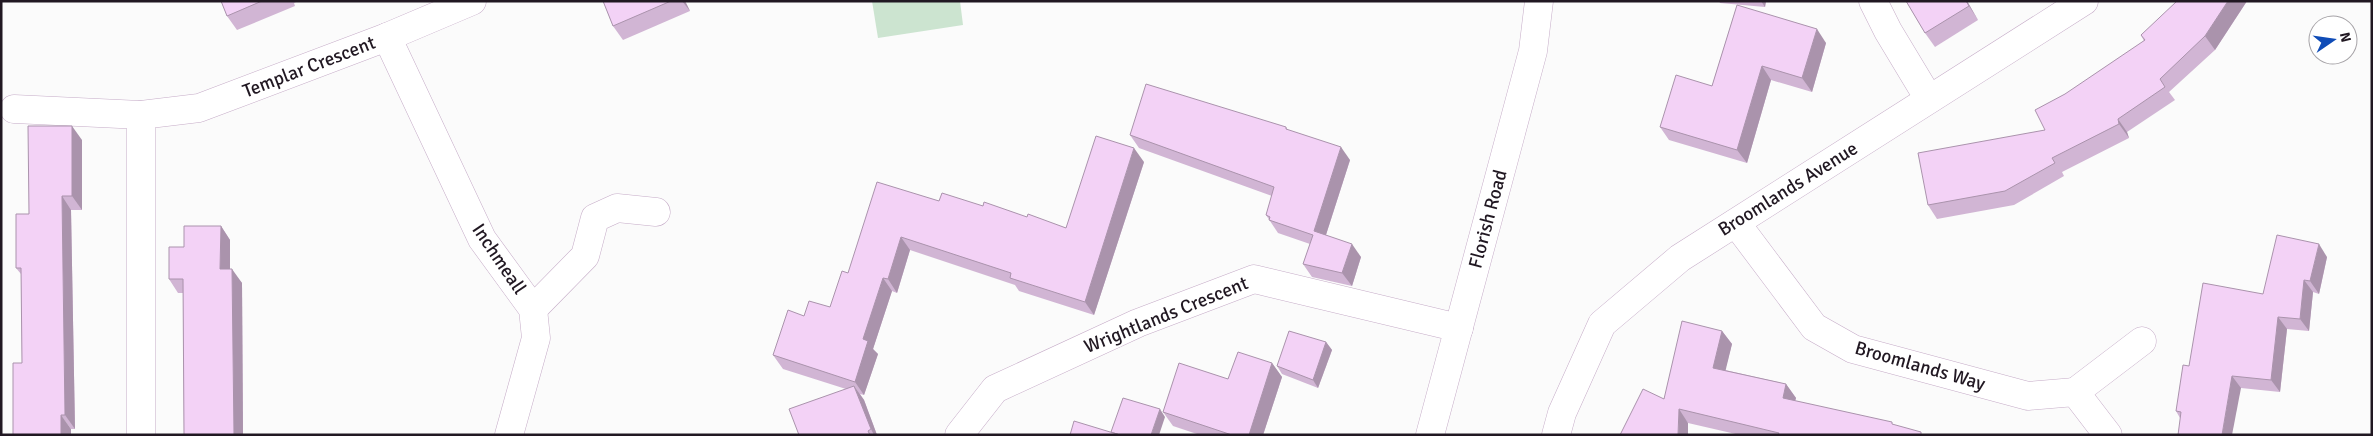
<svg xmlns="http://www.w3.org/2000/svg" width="2373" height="436" viewBox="0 0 2373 436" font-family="Signika,sans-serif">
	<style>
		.green { fill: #cce4d0 }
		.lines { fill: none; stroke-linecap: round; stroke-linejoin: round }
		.minor-casing { stroke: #c6acc8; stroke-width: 29 }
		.minor { stroke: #fff; stroke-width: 28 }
		.wall { fill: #d1b5d4 }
		.shaded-wall { fill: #aa93ac }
		.building { fill: #f3d2f6; stroke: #aa93ac }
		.labels { text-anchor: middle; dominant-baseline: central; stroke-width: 4; stroke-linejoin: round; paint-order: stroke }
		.street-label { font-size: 19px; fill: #211822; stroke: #fff }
	</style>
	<rect width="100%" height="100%" fill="#fbfbfb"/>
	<polygon class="green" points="872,1 960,1 963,25 878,38"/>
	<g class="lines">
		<g class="minor-casing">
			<g id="minor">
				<polyline points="1873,1 1888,31 1929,99"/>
				<polyline points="387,37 482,239 533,309 536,338 509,435"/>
				<polyline points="14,109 141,115 199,108 387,37 472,1"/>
				<polyline points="1736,223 1814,327 1853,349 2028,396 2075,392 2108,435"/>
				<polyline points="533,309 585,256 595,218 617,208 656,212"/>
				<polyline points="2075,392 2142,341"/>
				<polyline points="141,435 141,115"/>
				<polyline points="959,435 995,389 1138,323 1254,279 1459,328"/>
				<polyline points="1430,435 1533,51 1539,1"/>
				<polyline points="1556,435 1562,413 1602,324 1680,258 2084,1"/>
			</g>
		</g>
		<use href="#minor" class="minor"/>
	</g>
	<g class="wall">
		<polygon points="221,1 298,1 294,3 295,6 237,30 227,16"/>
		<polygon points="603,1 685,1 690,11 623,40 613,26"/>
		<polygon points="1719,1 1766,1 1765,7 1720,3"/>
		<polygon points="1906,1 1967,1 1978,20 1935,47 1925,33"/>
		<polygon points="2247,1 2215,50 2169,92 2175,100 2127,132 2129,138 2062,172 2064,176 2014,205 1937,219 1928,205 2045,130 2144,41 2141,35"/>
		<polygon points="1737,5 1826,43 1812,92 1771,80 1747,163 1669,140 1660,127 1712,86"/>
		<polygon points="1286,127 1288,130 1350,160 1326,235 1361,257 1352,286 1312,277 1303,264 1310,244 1278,233 1266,215 1272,196 1139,148 1130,135"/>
		<polygon points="82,140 82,210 71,210 75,429 71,429 22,363 21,274 16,268 29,214"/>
		<polygon points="1144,162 1094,315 1019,291 1015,285 910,250 897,293 892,291 873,349 878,354 864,395 860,394 864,400 877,435 799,435 846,389 783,369 773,355 804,316 830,307 848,273 939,201 983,206 1066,228"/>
		<polygon points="221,226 230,240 230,269 242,283 243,435 184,435 183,293 178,293 169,279"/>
		<polygon points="2327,257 2319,294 2313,292 2309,331 2287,329 2280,392 2241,388 2180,418 2176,411 2189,366 2263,294"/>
		<polygon points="1722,331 1732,344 1725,370 1786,384 1796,398 1795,401 1894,425 1923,435 1740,435 1688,423 1664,399"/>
		<polygon points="1326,342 1332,350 1318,388 1282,374 1277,366"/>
		<polygon points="1272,363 1282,377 1263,435 1200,435 1173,426 1163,412 1228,379"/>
	</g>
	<g class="shaded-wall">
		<polygon points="682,1 685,1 690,11"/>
		<polygon points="1761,1 1766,1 1765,7"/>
		<polygon points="1966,1 1967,1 1978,20 1969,6"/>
		<polygon points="2228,1 2247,1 2215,50 2205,36"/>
		<polygon points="1817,29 1826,43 1812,92 1802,78"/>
		<polygon points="1762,66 1771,80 1747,163 1737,150"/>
		<polygon points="2118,119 2127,132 2129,138 2119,124"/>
		<polygon points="72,126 82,140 82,210 72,196"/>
		<polygon points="1341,147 1350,160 1323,244 1314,231"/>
		<polygon points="1134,148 1144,162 1094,315 1085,302"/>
		<polygon points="62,196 71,210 75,429 65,415"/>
		<polygon points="221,226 230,240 230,283 220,269"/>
		<polygon points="901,237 910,250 897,293 888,279"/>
		<polygon points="1352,244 1361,257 1352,286 1342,273"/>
		<polygon points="2319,244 2327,257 2319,294 2310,281"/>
		<polygon points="232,269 242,283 243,435 234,435"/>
		<polygon points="883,278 892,291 873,349 878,354 864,395 855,382 863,339"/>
		<polygon points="2304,280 2313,292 2309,331 2300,319"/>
		<polygon points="2278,317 2287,329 2280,392 2271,380"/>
		<polygon points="1722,331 1732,344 1723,381 1713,368"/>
		<polygon points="1326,342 1332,350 1318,388 1313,380"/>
		<polygon points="1272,363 1282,377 1263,435 1249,435"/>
		<polygon points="2232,376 2241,388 2232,435 2222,435"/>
		<polygon points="1786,384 1796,398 1792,411 1783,398"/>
		<polygon points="854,386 864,400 877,435 874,435 871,429"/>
		<polygon points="1160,409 1165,417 1159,435 1151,435"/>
		<polygon points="1679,409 1688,423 1688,435 1678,435"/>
		<polygon points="61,415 71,429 71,435 61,435"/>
	</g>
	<g class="building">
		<polygon points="221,1 262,1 227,16"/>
		<polygon points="603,1 671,1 613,26"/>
		<polygon points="1906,1 1966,1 1969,6 1925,33"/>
		<polygon points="2177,1 2228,1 2205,36 2160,79 2165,87 2118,119 2119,124 2052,158 2055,163 2005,191 1928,205 1918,153 2045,130 2035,110 2065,94 2145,40 2141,35"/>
		<polygon points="1737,5 1817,29 1802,78 1762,66 1737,150 1660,127 1676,75 1712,86"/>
		<polygon points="1146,84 1286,127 1286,129 1341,147 1314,231 1352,244 1342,273 1303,264 1313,235 1269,220 1270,217 1266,215 1274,187 1130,135"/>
		<polygon points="28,126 72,126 72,196 62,196 65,415 61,415 61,435 13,435 13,363 22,363 21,268 16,268 16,214 29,214"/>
		<polygon points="1096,136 1134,148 1085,302 1010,278 1011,273 901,237 888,279 883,278 863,339 868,341 855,382 773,355 788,310 804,316 809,301 830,307 842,271 848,273 877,182 939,201 942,193 983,206 984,202 1027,217 1028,214 1066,228"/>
		<polygon points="184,226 221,226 220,269 232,269 234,435 184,435 183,279 169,279 169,247 184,247"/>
		<polygon points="2277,235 2319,244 2310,281 2304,280 2300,319 2278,317 2271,380 2232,376 2222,435 2178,435 2181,412 2176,411 2183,365 2189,366 2203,283 2263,294"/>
		<polygon points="1682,321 1722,331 1713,368 1786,384 1783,398 1892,422 1892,424 1921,432 1921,435 1778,435 1779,433 1679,409 1678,435 1620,435 1643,389 1664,399"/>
		<polygon points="1289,331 1326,342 1313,380 1277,366"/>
		<polygon points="1238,352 1272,363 1249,435 1232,435 1163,412 1179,363 1228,379"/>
		<polygon points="854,386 871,429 868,431 870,435 799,435 789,409"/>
		<polygon points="1123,398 1160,409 1151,435 1120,435 1111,432"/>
		<polygon points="1074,421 1120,435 1070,435"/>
	</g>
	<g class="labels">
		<g class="street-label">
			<text transform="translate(309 67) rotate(-21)">Templar Crescent</text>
			<text transform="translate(1788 189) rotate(-32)">Broomlands Avenue</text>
			<text transform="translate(1488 219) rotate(-75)">Florish Road</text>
			<text transform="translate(499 259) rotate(56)">Inchmeall</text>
			<text transform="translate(1166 315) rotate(-22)">Wrightlands Crescent</text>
			<text transform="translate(1920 366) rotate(16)">Broomlands Way</text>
		</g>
	</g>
	<rect width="2373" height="436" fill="none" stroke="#211822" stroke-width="5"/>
	<g transform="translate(2333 40) rotate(77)"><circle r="24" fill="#ffffff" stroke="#a6a3a7"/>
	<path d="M0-4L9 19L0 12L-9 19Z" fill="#0f4cb7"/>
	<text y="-8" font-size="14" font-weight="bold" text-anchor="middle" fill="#211822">N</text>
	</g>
</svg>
